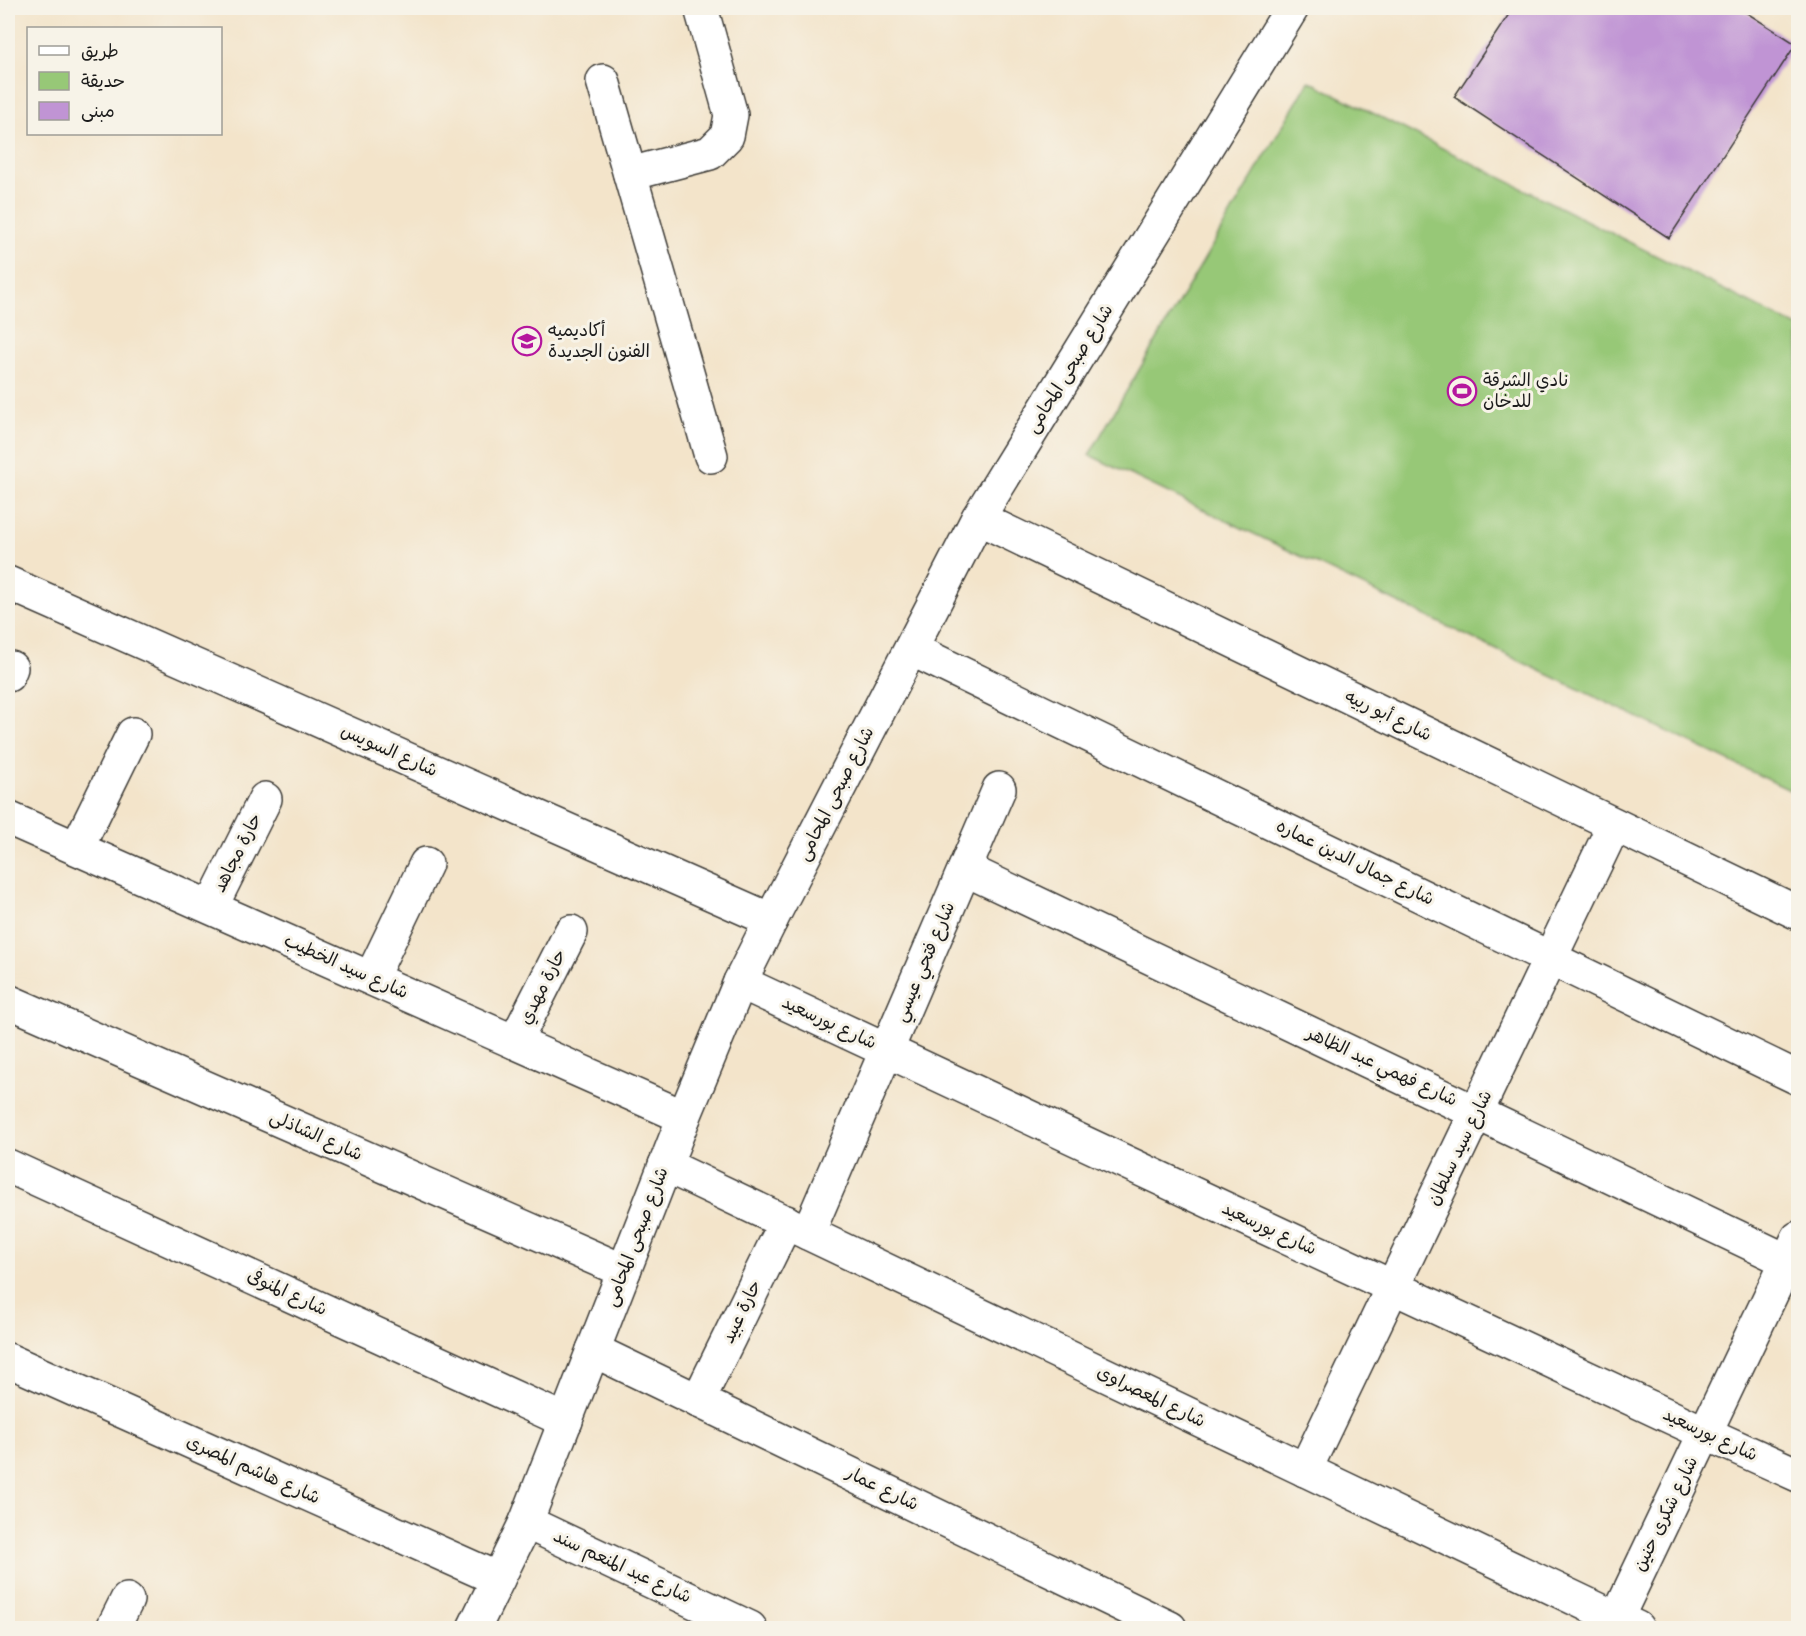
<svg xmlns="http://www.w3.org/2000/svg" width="1806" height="1636" viewBox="0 0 1806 1636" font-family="Mynerve,'Playpen Sans Arabic',sans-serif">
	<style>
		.green { fill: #97c877; stroke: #5a724a; stroke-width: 1.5 }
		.building { fill: #c094d4 }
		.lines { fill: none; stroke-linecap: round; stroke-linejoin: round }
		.minor-casing { stroke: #3c3a36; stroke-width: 36 }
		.minor { stroke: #fff; stroke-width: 33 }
		.labels { text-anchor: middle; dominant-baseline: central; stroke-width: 6; stroke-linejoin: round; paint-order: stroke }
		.poi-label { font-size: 18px; fill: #1c1c1c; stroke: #f7f3e8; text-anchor: start }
		.street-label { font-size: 18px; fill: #1c1c1c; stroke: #f7f3e8 }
	</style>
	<rect width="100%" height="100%" fill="#f7f3e8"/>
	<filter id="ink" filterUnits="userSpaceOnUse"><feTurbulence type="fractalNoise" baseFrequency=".0167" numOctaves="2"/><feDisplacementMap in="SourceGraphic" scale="12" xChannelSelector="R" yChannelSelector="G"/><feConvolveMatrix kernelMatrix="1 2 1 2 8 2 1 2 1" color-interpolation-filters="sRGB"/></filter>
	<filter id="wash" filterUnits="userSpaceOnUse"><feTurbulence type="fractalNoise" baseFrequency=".008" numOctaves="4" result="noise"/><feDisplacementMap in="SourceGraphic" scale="24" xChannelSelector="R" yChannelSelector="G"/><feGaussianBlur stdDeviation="1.35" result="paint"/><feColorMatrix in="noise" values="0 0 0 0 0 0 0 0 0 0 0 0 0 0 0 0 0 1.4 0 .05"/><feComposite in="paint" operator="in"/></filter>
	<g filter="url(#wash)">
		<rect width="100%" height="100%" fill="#f3e4ca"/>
		<polygon class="green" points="1309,81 1798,327 1798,794 1089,455"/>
		<g id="blocks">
			<polygon class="building" points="1513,8 1739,8 1796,44 1669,238 1454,97"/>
		</g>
	</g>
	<g filter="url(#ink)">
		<use href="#blocks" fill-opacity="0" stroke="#3c3a36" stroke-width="1.5"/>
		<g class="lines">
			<g class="minor-casing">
				<g id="minor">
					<polyline points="603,81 711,456"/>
					<polyline points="630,174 710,153 727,136 731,115 701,8"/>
					<polyline points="978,518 1798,913"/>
					<polyline points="8,583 771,920"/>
					<polyline points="911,649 1798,1078"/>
					<polyline points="8,675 11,668"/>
					<polyline points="8,818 684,1117"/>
					<polyline points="77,848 133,734"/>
					<polyline points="965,869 1798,1266"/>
					<polyline points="211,907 265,799"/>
					<polyline points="371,978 426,864"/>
					<polyline points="740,982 1705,1433 1798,1475"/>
					<polyline points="8,1001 624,1271"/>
					<polyline points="515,1042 571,932"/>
					<polyline points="665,1165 1637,1628"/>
					<polyline points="8,1166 566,1421"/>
					<polyline points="808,1233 999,789"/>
					<polyline points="593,1350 1170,1628"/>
					<polyline points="8,1360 498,1579"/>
					<polyline points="698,1401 786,1222"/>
					<polyline points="1305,1470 1614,825"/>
					<polyline points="526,1522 750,1628"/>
					<polyline points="113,1628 127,1600"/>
					<polyline points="474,1628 526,1522 684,1117 740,982 771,920 978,518 1292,8"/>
					<polyline points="1612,1628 1798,1238"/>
				</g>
			</g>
			<use href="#minor" class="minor"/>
		</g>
	</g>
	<defs>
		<g id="university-ring" transform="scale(1.5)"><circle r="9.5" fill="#f7f3e8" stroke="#b5179e" stroke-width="1.5"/><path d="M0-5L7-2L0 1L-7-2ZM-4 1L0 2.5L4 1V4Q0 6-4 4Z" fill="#b5179e"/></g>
		<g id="stadium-ring" transform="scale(1.5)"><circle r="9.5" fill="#f7f3e8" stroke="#b5179e" stroke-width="1.5"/><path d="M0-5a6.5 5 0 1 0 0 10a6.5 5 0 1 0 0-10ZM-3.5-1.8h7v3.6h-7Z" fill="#b5179e"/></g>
	</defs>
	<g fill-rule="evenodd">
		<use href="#university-ring" x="527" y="341"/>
		<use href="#stadium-ring" x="1462" y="391"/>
	</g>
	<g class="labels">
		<g class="poi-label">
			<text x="548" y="331">أكاديميه<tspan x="548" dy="21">الفنون الجديدة</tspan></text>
			<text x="1483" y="381">نادي الشرقة<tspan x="1483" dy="21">للدخان</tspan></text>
		</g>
		<g class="street-label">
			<text transform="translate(1070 369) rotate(-58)">شارع صبحى المحامى</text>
			<text transform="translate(1388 716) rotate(26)">شارع أبو ربيه</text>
			<text transform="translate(389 751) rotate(24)">شارع السويس</text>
			<text transform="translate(836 794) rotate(-63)">شارع صبحى المحامى</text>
			<text transform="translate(238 853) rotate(-63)">حارة مجاهد</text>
			<text transform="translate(1355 863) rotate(26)">شارع جمال الدين عماره</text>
			<text transform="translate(925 962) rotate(-67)">شارع فتحي عيسي</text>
			<text transform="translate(346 967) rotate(24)">شارع سيد الخطيب</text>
			<text transform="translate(543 987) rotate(-63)">حارة مهدي</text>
			<text transform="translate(829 1023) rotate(25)">شارع بورسعيد</text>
			<text transform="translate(1382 1067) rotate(25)">شارع فهمي عبد الظاهر</text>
			<text transform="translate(316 1136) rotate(24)">شارع الشاذلى</text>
			<text transform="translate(1460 1148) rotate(-64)">شارع سيد سلطان</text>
			<text transform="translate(1269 1229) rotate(25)">شارع بورسعيد</text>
			<text transform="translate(637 1237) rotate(-69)">شارع صبحى المحامى</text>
			<text transform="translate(287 1293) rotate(25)">شارع المنوفى</text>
			<text transform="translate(742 1312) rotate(-64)">حارة عبيد</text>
			<text transform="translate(1151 1397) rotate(26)">شارع المعصراوى</text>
			<text transform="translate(1710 1435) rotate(25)">شارع بورسعيد</text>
			<text transform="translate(253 1470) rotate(24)">شارع هاشم المصرى</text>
			<text transform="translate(882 1489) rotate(26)">شارع عمار</text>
			<text transform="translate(1666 1514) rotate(-64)">شارع شكرى حنين</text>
			<text transform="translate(622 1567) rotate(25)">شارع عبد المنعم سند</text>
		</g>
	</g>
	<rect width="1806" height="1636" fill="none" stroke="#f7f3e8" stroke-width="30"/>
	<rect x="27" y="27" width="195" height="108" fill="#f7f3e8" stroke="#9f9d96" stroke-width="1.5"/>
	<rect x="39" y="46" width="30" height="9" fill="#ffffff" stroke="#9f9d96" stroke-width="1.5"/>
	<text x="81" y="57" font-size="18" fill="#1c1c1c">طريق</text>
	<rect x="39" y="72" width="30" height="18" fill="#97c877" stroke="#9f9d96" stroke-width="1.5"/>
	<text x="81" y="87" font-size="18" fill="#1c1c1c">حديقة</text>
	<rect x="39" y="102" width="30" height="18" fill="#c094d4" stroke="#9f9d96" stroke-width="1.5"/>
	<text x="81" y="117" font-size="18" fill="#1c1c1c">مبنى</text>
</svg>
